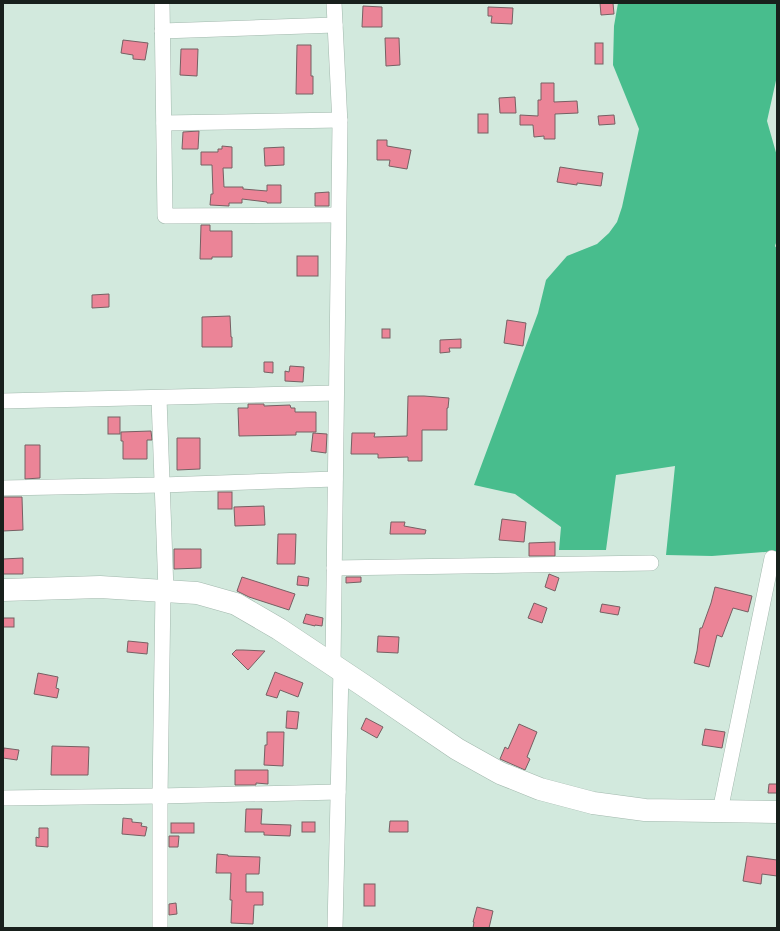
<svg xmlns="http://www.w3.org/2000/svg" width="780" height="931" viewBox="0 0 780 931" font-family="Helvetica,sans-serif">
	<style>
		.forest { fill: #48bd8d }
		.building { fill: #eb8497; stroke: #766063 }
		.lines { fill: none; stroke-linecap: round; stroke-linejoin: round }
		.minor-casing { stroke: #a2b8ad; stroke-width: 16 }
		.highway-casing { stroke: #a2b8ad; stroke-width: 23 }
		.minor { stroke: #fff; stroke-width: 15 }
		.highway { stroke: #fff; stroke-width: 22 }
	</style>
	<rect width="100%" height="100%" fill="#d2e9dd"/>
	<polygon class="forest" points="618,3 777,3 777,76 767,121 777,156 777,240 775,246 777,249 777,551 712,556 666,555 675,466 616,475 606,550 559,550 561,527 515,494 474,485 538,313 546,280 567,256 597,244 609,233 617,222 622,207 639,129 613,65 614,26"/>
	<g class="building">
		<polygon points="600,3 613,3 614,14 601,15"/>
		<polygon points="363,6 382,7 382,27 362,27"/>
		<polygon points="488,7 513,8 512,24 491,23 492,16 488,16"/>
		<polygon points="385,38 399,38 400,65 386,66"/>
		<polygon points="123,40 148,43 145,60 133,59 133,55 121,53"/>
		<rect x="595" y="43" width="8" height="21"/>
		<polygon points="297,45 311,45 311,76 313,76 313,94 296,94"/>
		<polygon points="181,49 198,49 197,76 180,75"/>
		<polygon points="541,83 554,83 554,102 577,101 578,113 555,114 555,139 544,139 544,136 534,137 533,125 520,125 520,115 538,116 538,100 541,100"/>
		<polygon points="515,97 516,113 500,113 499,98"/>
		<rect x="478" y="114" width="10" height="19"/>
		<polygon points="614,115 615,124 599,125 598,116"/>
		<polygon points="199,131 198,149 182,149 183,132"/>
		<polygon points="377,140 387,140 387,146 411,150 407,169 389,166 390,160 377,160"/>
		<polygon points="222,146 232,147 232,168 223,168 224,187 243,187 243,189 267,191 267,185 281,185 281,203 267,203 267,202 242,199 242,203 229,203 229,206 210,205 211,194 213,194 212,165 201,165 201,152 218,152 218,149 222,149"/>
		<polygon points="284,147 284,165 265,166 264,148"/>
		<polygon points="560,167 579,170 603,173 601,186 577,183 577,185 557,182"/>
		<polygon points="329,192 329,206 315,206 315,193"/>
		<polygon points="201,225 210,225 210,231 232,231 232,257 212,257 212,259 200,259"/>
		<rect x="297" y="256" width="21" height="20"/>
		<polygon points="109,294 109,307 92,308 92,295"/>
		<polygon points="230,316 231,337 232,337 232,347 202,347 202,317"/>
		<polygon points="507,320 526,323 523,346 504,343"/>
		<rect x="382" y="329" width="8" height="9"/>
		<polygon points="461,339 461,348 449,348 450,352 440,353 440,340"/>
		<polygon points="264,362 273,362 273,373 264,372"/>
		<polygon points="290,366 304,367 303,382 285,381 285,371 289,372"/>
		<polygon points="408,396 424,396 449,398 448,408 447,408 447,430 422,430 422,461 408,461 408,457 378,458 378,454 351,454 352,433 375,433 374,437 407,436"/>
		<polygon points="248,404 264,404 264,406 290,405 291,408 295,408 295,412 316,412 316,432 296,432 296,435 239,436 238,408 248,408"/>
		<rect x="108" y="417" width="12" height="17"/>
		<polygon points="151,431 152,440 147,440 147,459 123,459 123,441 121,441 121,432"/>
		<polygon points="313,433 327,434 326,453 311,451"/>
		<polygon points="177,438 200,438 200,469 177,470"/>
		<polygon points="25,445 40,445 40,478 25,479"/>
		<rect x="218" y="492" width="14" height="17"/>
		<polygon points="3,497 22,497 23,530 3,531"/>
		<polygon points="264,506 265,525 235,526 234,507"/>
		<polygon points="502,519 526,522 524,542 499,540"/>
		<polygon points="391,522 405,522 404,526 426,530 425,534 390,534"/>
		<polygon points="278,534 296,534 295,564 277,564"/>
		<polygon points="555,542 555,556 529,556 529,543"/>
		<polygon points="174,549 201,549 201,568 174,569"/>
		<polygon points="23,558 23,574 3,574 3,559"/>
		<polygon points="549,574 559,578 555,591 545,587"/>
		<polygon points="298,576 309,578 308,586 297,585"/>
		<polygon points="242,577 295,594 289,610 249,597 237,591"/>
		<polygon points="346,577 361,577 361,582 346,583"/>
		<polygon points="715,587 752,596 748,612 733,608 722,637 717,635 709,667 694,663 697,651 700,628 702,628 711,603"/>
		<polygon points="534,603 547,608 542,623 528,618"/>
		<polygon points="602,604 620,607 618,615 600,612"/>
		<polygon points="306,614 323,618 322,626 315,625 315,626 303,623"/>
		<rect x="3" y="618" width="11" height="9"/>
		<polygon points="378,636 399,637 398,653 377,652"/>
		<polygon points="128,641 148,643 147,654 127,652"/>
		<polygon points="236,650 243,650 265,651 248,670 232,654"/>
		<polygon points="275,672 303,683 298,697 280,690 277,698 266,695"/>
		<polygon points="38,673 58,677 56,688 59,689 57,698 34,694"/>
		<polygon points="287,711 299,712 297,729 286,728"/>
		<polygon points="366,718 383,727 377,738 361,729"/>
		<polygon points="519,724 537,732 527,757 530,759 525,770 500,759 505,747 508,749"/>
		<polygon points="705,729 725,732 722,748 702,745"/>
		<polygon points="267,732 284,732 283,766 264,765 265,745 267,745"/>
		<polygon points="52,746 89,747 88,775 51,775"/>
		<polygon points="4,748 19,750 17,760 3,758"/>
		<polygon points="235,770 268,770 268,784 256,783 256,785 235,785"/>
		<polygon points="769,784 777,784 777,793 768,793"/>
		<polygon points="246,809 262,809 261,824 291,825 290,836 264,835 264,832 245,832"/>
		<polygon points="123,818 132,819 132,822 142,823 141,826 147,827 145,836 122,834"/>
		<polygon points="390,821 408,821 408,832 389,832"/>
		<rect x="302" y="822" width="13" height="10"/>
		<rect x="171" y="823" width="23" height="10"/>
		<polygon points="39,828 48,828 48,847 36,846 36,837 39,838"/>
		<polygon points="169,836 179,836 178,847 169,847"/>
		<polygon points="217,854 228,855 228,856 260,857 259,874 246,874 246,892 263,892 263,905 254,905 253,924 231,923 232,900 230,900 231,873 216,873"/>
		<polygon points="747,856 777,860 777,876 762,874 761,884 743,881"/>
		<rect x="364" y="884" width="11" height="22"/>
		<polygon points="176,903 177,914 169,915 169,904"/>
		<polygon points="477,907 493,911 489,928 473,928 474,922 473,922"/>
	</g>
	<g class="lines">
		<g class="minor-casing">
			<g id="minor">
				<polyline points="162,3 165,216 338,215"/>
				<polyline points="162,31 335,25"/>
				<polyline points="164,123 340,120"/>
				<polyline points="159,398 166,591"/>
				<polyline points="3,401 336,393"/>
				<polyline points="3,488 162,485 335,479"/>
				<polyline points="334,568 651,563"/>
				<polyline points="333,664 340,124 334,3"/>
				<polyline points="3,798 160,796 338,792"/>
				<polyline points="720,811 772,558"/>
				<polyline points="160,928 160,796 163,591"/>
				<polyline points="335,928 341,670"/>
			</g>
		</g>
		<g class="highway-casing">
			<polyline id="highway" points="3,590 100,587 148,590 197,593 236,604 279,629 363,685 457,749 500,773 540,789 593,803 645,810 777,812"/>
		</g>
		<use href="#minor" class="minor"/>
		<use href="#highway" class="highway"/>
	</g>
	<rect width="780" height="931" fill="none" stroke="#18201c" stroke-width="8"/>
</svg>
